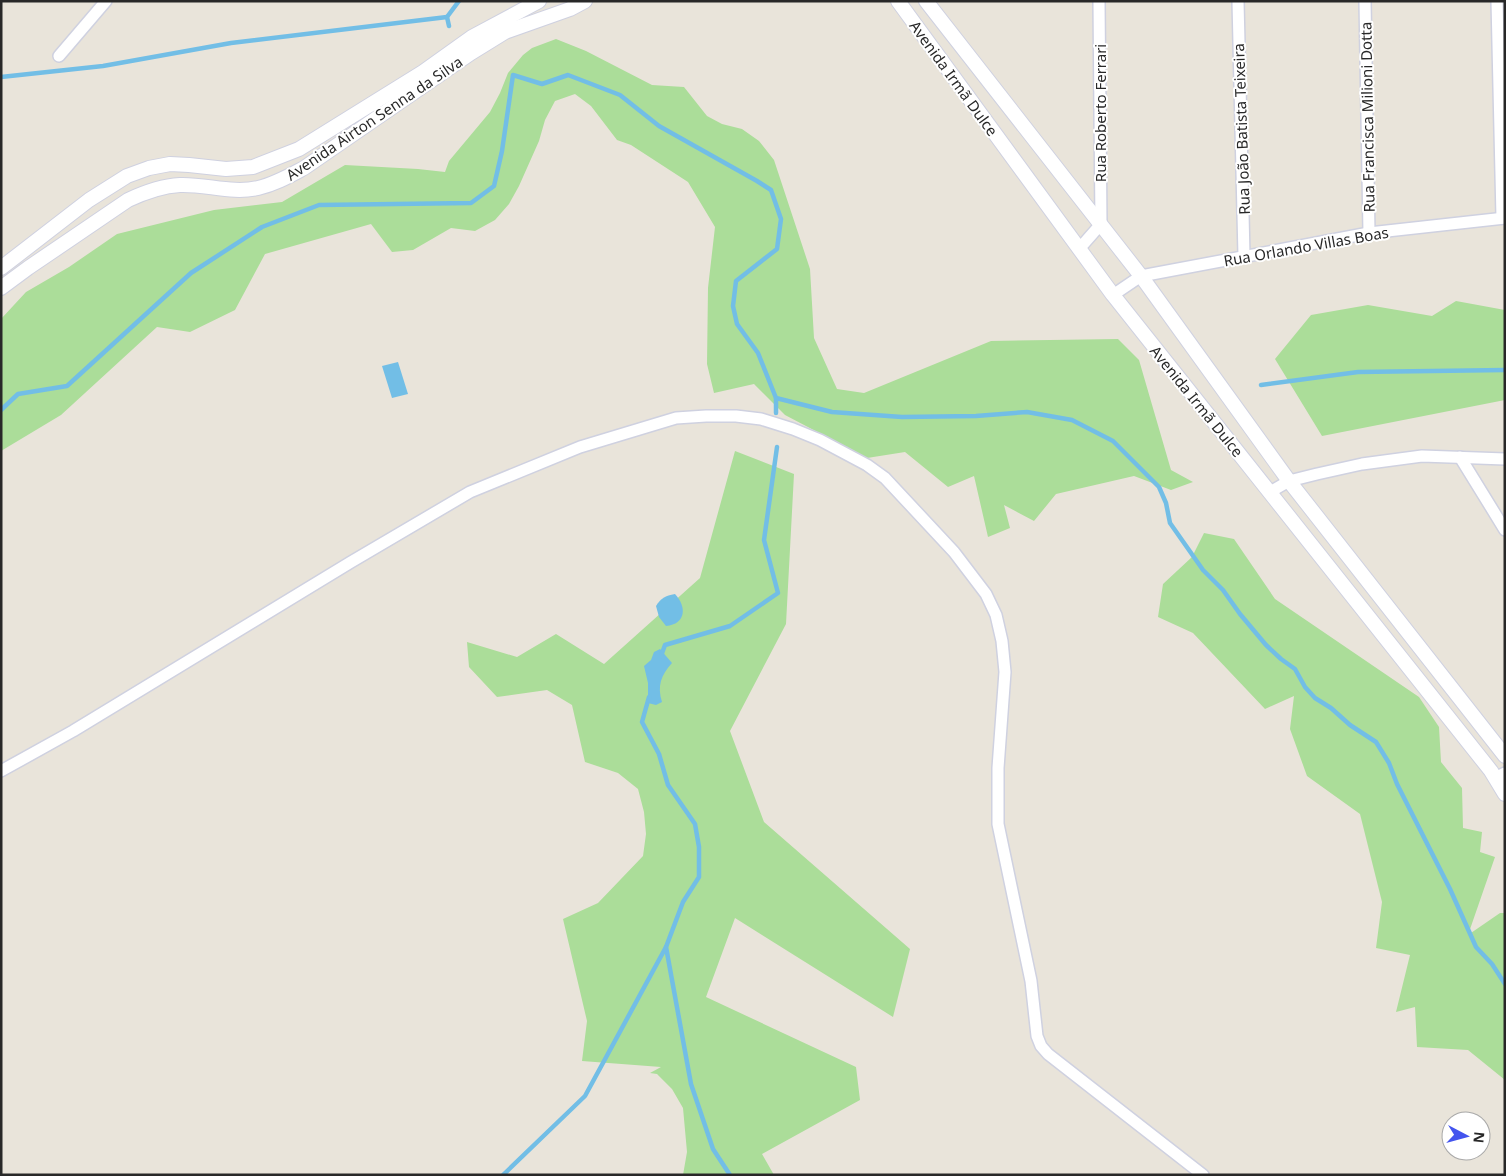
<svg xmlns="http://www.w3.org/2000/svg" width="1506" height="1176" viewBox="0 0 1506 1176" font-family="'Noto Sans',sans-serif">
	<style>
		.green { fill: #abdd99 }
		.water { fill: #72bee6 }
		.lines { fill: none; stroke-linecap: round; stroke-linejoin: round }
		.stream { stroke: #72bee6; stroke-width: 4.5 }
		.minor-casing { stroke: #cfd1e0; stroke-width: 14 }
		.tertiary-casing { stroke: #cfd1e0; stroke-width: 16 }
		.minor { stroke: #fff; stroke-width: 11 }
		.tertiary { stroke: #fff; stroke-width: 14 }
		.labels { text-anchor: middle; dominant-baseline: central; stroke-width: 4; stroke-linejoin: round; paint-order: stroke }
		.street-label { font-size: 15px; fill: #282828; stroke: #fff }
	</style>
	<rect width="100%" height="100%" fill="#e9e4da"/>
	<g class="green">
		<polygon points="556,39 586,51 652,85 684,87 707,116 722,124 742,129 759,141 774,160 810,269 814,338 837,389 864,393 991,341 1118,339 1139,360 1171,470 1193,482 1171,490 1134,476 1056,494 1034,521 1004,505 1010,528 988,537 974,476 948,487 905,452 867,458 785,415 754,384 714,393 707,364 708,288 715,227 688,182 631,145 617,140 591,106 575,94 555,101 545,120 539,141 519,186 509,204 495,220 475,231 451,228 413,250 392,252 371,224 265,254 235,310 190,332 157,327 61,415 1,451 1,319 26,292 69,267 117,234 214,210 282,202 345,165 418,169 445,172 449,161 490,112 500,93 508,73 523,55 532,48"/>
		<polygon points="1456,301 1505,310 1505,400 1322,436 1275,359 1311,315 1368,305 1432,316"/>
		<polygon points="735,451 794,474 786,624 730,731 764,822 910,949 893,1017 735,918 706,997 856,1067 860,1100 762,1154 774,1175 683,1175 687,1152 683,1108 672,1089 657,1074 650,1073 661,1067 582,1061 587,1021 563,919 598,903 643,856 646,834 644,812 638,789 618,773 585,762 572,705 547,690 497,697 469,667 467,642 517,657 556,634 604,664 700,578"/>
		<polygon points="1204,533 1234,539 1275,599 1419,697 1439,727 1441,762 1462,788 1463,828 1482,832 1480,852 1495,857 1468,935 1500,913 1505,913 1505,1080 1468,1050 1417,1047 1415,1007 1396,1012 1410,955 1376,948 1382,902 1360,814 1307,776 1290,729 1294,696 1265,709 1193,633 1158,617 1163,584 1192,557"/>
	</g>
	<g class="water">
		<polygon points="398,362 408,394 392,398 382,366"/>
		<path d="M675,594C687,607 686,624 666,626L659,617L656,606C661,598 665,596 675,594Z"/>
		<path d="M660,649L672,663C661,675 657,686 662,702L656,705L648,703V683L644,666L651,660L654,652Z"/>
	</g>
	<g class="lines">
		<g class="stream">
			<polyline points="449,26 447,17 459,1"/>
			<polyline points="1,77 103,66 231,43 447,17"/>
			<polyline points="1261,385 1358,372 1505,370"/>
			<polyline points="776,398 832,412 902,417 976,416 1027,412 1072,420 1113,441 1159,487 1166,503 1170,523 1203,570 1223,590 1240,614 1266,645 1281,659 1295,669 1305,687 1315,698 1331,708 1350,725 1376,742 1389,763 1397,784 1450,889 1476,947 1492,964 1505,984"/>
			<polyline points="1,410 18,394 67,386 191,273 262,227 319,205 471,203 494,186 502,151 513,75 542,84 568,75 620,95 659,126 757,181 771,190 781,219 777,249 736,281 733,306 737,324 758,353 776,398 776,413"/>
			<polyline points="661,656 665,645 730,626 778,593 764,540 777,447"/>
			<polyline points="649,697 642,722 659,754 668,785 695,824 699,847 699,877 683,902 666,947 691,1084 713,1149 730,1175"/>
			<polyline points="503,1175 585,1096 666,947"/>
		</g>
		<g class="minor-casing">
			<g id="minor">
				<polyline points="1238,1 1244,256"/>
				<polyline points="1365,1 1369,233"/>
				<polyline points="1497,1 1502,218"/>
				<polyline points="59,56 106,1"/>
				<polyline points="1079,249 1101,224 1099,1"/>
				<polyline points="1113,295 1141,276 1369,233 1505,218"/>
				<polyline points="1460,457 1505,530"/>
				<polyline points="1270,492 1289,481 1317,474 1362,464 1422,456 1505,459"/>
				<polyline points="1,771 73,731 351,562 470,492 580,447 676,418 706,416 736,416 761,419 793,429 820,440 867,465 885,478 954,552 986,594 996,615 1002,641 1005,672 998,768 998,824 1031,981 1037,1036 1041,1046 1048,1054 1203,1175"/>
				<polyline points="1495,778 1505,773"/>
			</g>
		</g>
		<g class="tertiary-casing">
			<g id="tertiary">
				<polyline points="898,1 1113,295 1491,771 1505,794"/>
				<polyline points="926,1 1141,276 1289,481 1505,756"/>
				<polyline points="1,268 89,200 127,176 149,168 170,164 189,165 226,169 253,167 299,149 423,72 472,37 539,1"/>
				<path d="M1,288L28,268L128,200C145,192 162,186 180,185C206,184 232,194 258,188C275,184 289,176 304,168L471,53L505,32L570,9L585,1"/>
			</g>
		</g>
		<use href="#minor" class="minor"/>
		<use href="#tertiary" class="tertiary"/>
	</g>
	<g class="labels">
		<g class="street-label">
			<text transform="translate(954 78) rotate(54)">Avenida Irmã Dulce</text>
			<text transform="translate(1100 113) rotate(-90)">Rua Roberto Ferrari</text>
			<text transform="translate(1367 117) rotate(-91)">Rua Francisca Milioni Dotta</text>
			<text transform="translate(374 118) rotate(-34)">Avenida Airton Senna da Silva</text>
			<text transform="translate(1241 129) rotate(-92)">Rua João Batista Teixeira</text>
			<text transform="translate(1306 246) rotate(-10)">Rua Orlando Villas Boas</text>
			<text transform="translate(1197 401) rotate(51)">Avenida Irmã Dulce</text>
		</g>
	</g>
	<rect width="1506" height="1176" fill="none" stroke="#282828" stroke-width="5"/>
	<g transform="translate(1466 1136) rotate(96)"><circle r="24" fill="#ffffff" stroke="#a9a9a9"/>
	<path d="M0-4L9 19L0 12L-9 19Z" fill="#4354ee"/>
	<text y="-8" font-size="14" font-weight="bold" text-anchor="middle" fill="#282828">N</text>
	</g>
</svg>
